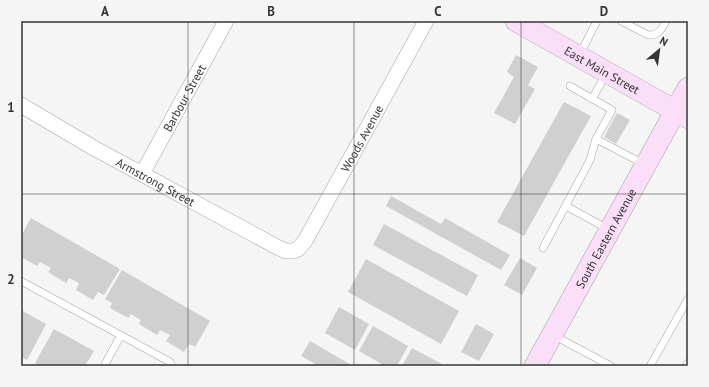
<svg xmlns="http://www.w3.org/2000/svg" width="709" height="387" viewBox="0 0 709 387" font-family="'PT Sans',sans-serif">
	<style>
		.building { fill: #d0d0d1 }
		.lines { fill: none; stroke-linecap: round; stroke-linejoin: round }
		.lane-casing { stroke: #a4a4a5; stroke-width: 8 }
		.street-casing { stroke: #a4a4a5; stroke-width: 16 }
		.secondary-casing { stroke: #a4a4a5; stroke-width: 22 }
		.lane { stroke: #fff; stroke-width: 7 }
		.street { stroke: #fff; stroke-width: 15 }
		.secondary { stroke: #fbdef8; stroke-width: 21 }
		.grid { fill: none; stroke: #343434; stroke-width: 1; stroke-opacity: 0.55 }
		.labels { text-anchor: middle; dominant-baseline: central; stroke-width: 3; stroke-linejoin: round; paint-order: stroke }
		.street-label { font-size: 12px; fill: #343434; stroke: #f5f5f6 }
		.neatline { fill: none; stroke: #343434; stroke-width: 1.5 }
		.grid-label { font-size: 13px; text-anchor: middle; font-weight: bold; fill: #343434 }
	</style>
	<rect width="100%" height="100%" fill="#f5f5f6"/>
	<g class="building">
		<polygon points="516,55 538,67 528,85 535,89 515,124 494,113 514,77 507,72"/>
		<polygon points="564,102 591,116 524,236 497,222"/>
		<polygon points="617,113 630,120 616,144 604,137"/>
		<polygon points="391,196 441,224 445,218 510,255 501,270 386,206"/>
		<polygon points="31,218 120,269 104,295 98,292 93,300 76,290 79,283 69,278 66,283 48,272 51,268 40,262 37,266 21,257 21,236"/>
		<polygon points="384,224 478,275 467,296 373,245"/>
		<polygon points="520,258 537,268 522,295 504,285"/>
		<polygon points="366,259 459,311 441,344 348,292"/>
		<polygon points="122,270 210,321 195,347 189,344 184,352 166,341 170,335 160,330 157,335 139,324 141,320 131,314 128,318 110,308 112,303 105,299"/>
		<polygon points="339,307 369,324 355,350 325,333"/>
		<polygon points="21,310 46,324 27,360 21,357"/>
		<polygon points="476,324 494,334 479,361 461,352"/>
		<polygon points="373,326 408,346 397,366 385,366 359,351"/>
		<polygon points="54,329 94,351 85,366 40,366 35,363"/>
		<polygon points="310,341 353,366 319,366 301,356"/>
		<polygon points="412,348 442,364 441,366 402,366"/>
	</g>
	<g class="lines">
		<g class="lane-casing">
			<g id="lane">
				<path d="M621,21L648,35C658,36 662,29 666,21"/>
				<polyline points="579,56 597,21"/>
				<polyline points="592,99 606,74"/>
				<polyline points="596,139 644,164"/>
				<polyline points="566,206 608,229"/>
				<polyline points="543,248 590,160 596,139 612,110 570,86"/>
				<polyline points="21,281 170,362 172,366"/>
				<polyline points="553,335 611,366"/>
				<polyline points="104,366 121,335"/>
				<polyline points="650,366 688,299"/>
				<polyline points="686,366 688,363"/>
			</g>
		</g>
		<g class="street-casing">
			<g id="street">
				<path id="s1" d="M21,105L92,147L277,247L286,251H293L298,249L305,241L426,21"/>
				<path id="s2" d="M142,174L226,21"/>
			</g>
		</g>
		<g class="secondary-casing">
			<g id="secondary">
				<path id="s3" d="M516,21L688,118"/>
				<path id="s4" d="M535,366L688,88"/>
			</g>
		</g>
		<use href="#lane" class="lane"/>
		<use href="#street" class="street"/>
		<use href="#secondary" class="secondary"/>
	</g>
	<path class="grid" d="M188,21V366M354,21V366M521,21V366M21,194H688"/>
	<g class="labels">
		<g class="street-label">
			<text stroke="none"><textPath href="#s3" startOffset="99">East Main Street</textPath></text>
			<text stroke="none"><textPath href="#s2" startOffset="87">Barbour Street</textPath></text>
			<text stroke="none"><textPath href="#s1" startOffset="443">Woods Avenue</textPath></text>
			<text stroke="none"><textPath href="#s1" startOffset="155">Armstrong Street</textPath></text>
			<text stroke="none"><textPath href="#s4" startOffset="146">South Eastern Avenue</textPath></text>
		</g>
	</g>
	<rect width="709" height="387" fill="none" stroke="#f5f5f6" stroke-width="44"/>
	<g transform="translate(659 50) rotate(29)" stroke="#f5f5f6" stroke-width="3" paint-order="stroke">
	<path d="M0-3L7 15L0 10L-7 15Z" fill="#343434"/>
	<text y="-6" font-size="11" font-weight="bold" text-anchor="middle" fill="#343434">N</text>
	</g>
	<rect x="22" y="22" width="665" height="343" class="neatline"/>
	<g class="grid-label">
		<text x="105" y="16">A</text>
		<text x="271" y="16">B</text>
		<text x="438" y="16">C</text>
		<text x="604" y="16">D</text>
		<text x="11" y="112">1</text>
		<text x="11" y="284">2</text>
	</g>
</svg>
